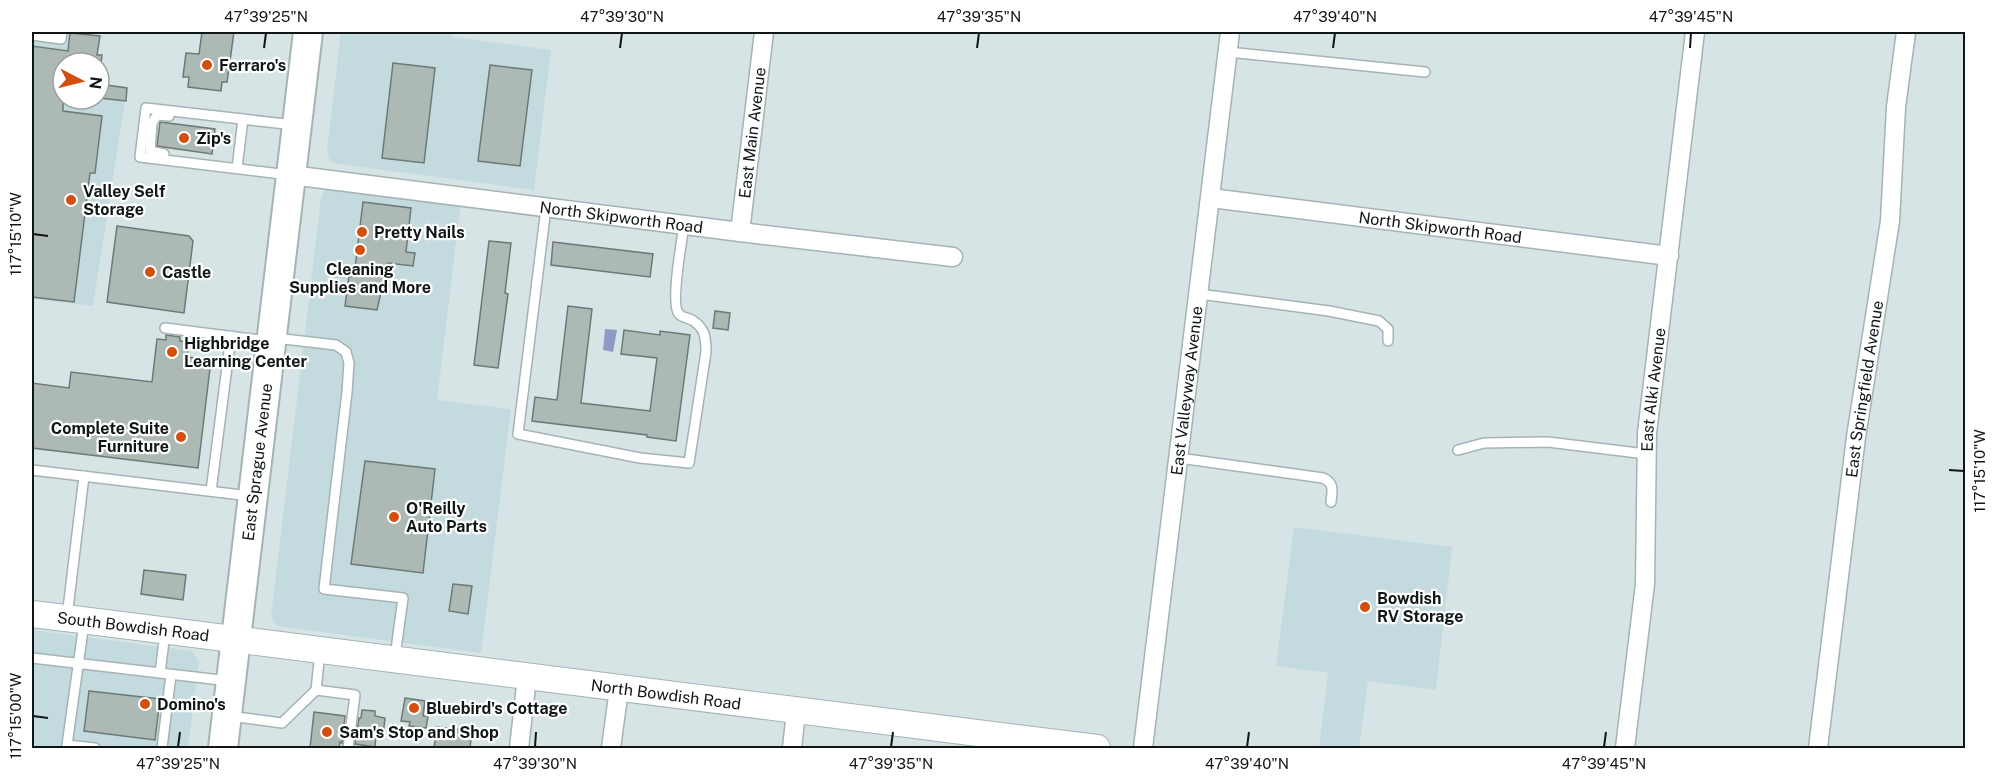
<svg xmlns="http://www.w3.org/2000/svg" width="1997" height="780" viewBox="0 0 1997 780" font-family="'Public Sans',sans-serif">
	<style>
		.built { fill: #c3dbde }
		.water { fill: #8f9bc4 }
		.building { fill: #adb9b5; stroke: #6d7975; stroke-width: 1.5 }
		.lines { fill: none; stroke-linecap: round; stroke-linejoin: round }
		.lane-casing { stroke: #a5b3b4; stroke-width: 12 }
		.street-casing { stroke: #a5b3b4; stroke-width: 21 }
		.secondary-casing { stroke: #a5b3b4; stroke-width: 28 }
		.primary-casing { stroke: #a5b3b4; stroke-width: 32 }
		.lane { stroke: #fff; stroke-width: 9 }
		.street { stroke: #fff; stroke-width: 18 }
		.secondary { stroke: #fff; stroke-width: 26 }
		.primary { stroke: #fff; stroke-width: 28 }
		.ticks { fill: none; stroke: #101515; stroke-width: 2 }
		.poi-dot { fill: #d44e0e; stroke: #fff; stroke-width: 2 }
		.labels { text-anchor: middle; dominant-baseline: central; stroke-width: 4.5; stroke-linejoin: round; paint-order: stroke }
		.poi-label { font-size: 16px; font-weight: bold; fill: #101515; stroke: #fff; text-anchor: start }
		.street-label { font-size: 16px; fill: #101515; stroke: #fff }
		.neatline { fill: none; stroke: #101515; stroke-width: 2 }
		.ticks-label { font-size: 15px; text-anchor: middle; fill: #101515 }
	</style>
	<rect width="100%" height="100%" fill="#d6e4e6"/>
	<g class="built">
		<polygon points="32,32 70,32 67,63 63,63 63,99 99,99 99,84 127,88 93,306 32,299"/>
		<polygon points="341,32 452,32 452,37 551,50 534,190 332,163 328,157 327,150"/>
		<polygon points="325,188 461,202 437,400 511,409 481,653 284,627 276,625 271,616 321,198"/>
		<polygon points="1294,527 1452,547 1436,690 1368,681 1359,748 1319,748 1328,673 1276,666"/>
		<polygon points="32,630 191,651 199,661 188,748 32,748"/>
	</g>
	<polygon class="water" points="605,329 617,330 613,352 603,350"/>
	<g class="building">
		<polygon points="202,32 234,32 227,82 222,82 221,91 188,87 189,77 183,77 186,53 199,54"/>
		<polygon points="70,33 100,36 97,55 102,55 101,63 63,63 63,111 102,116 95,173 90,173 74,302 32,297 32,46 68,51"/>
		<polygon points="393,63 435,68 424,163 382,158"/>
		<polygon points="490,65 532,70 520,166 478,161"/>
		<polygon points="99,84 127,88 126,101 99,98"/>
		<polygon points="160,122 215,129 212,154 157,146"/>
		<polygon points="363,202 411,208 406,252 415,253 413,266 388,263 385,284 383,292 381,292 377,310 345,306 349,276 354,276"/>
		<polygon points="117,226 189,236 193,241 184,313 107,302"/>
		<polygon points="489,241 511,243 505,293 508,294 498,368 474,365"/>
		<polygon points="553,242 653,254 650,277 551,265"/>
		<polygon points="568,306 592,309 581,403 650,411 657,358 621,354 624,330 660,335 660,331 690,335 676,441 647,437 647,435 532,421 535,397 557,400"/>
		<polygon points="715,311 730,313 728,330 713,328"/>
		<polygon points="166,335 180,337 180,341 189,342 187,357 211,360 198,468 32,448 32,383 69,388 71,372 152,382 157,339 166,340"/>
		<polygon points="365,461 435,469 423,573 351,564"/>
		<polygon points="144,570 186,575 183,600 141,594"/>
		<polygon points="453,584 472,586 468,614 449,611"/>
		<polygon points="89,691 160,699 155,740 84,731"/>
		<polygon points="405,698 425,701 423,716 428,716 426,728 409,726 410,722 401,721"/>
		<polygon points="362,710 375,711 375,716 385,718 383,736 376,735 375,747 355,744 359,718 361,718"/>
		<polygon points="314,712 345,716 342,743 340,742 339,748 310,748"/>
		<polygon points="437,727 472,731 470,748 434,748"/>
	</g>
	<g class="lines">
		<g class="lane-casing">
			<g id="lane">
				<polyline points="32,35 61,39 62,32"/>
				<polyline points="1228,52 1425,72"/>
				<polyline points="164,154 150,151 152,123 157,115 169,116"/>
				<polyline points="237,168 243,119"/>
				<polyline points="289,175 140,157 146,108 294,125"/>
				<path d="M546,208L518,434L640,458L689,463L706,352C706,337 705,328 692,320C688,318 681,317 679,314C670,305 682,240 684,225"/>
				<polyline points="1199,294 1329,311 1379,321 1388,329 1388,341"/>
				<polyline points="165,328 268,341"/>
				<polyline points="275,338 336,345 346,352 349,363 347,392 324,589 403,598 395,657"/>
				<polyline points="1458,450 1484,443 1548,442 1646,454"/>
				<path d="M1179,458L1323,478C1335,483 1332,492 1331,502"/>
				<polyline points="32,470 250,496"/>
				<polyline points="211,491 231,336"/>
				<polyline points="67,617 84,476"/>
				<polyline points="84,623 67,745 95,748"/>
				<polyline points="32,658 229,681"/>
				<polyline points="160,673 165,633"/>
				<polyline points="316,690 355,695 348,748"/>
				<polyline points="229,716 282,723 316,690 320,652"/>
				<polyline points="162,748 171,675"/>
			</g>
		</g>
		<g class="street-casing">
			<g id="street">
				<path id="s1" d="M291,175L740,232L953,257"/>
				<path id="s2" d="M1211,198L1669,256"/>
				<path id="s3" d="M740,232L764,32"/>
				<polyline points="519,748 527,677"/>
				<polyline points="611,748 619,689"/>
				<polyline points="792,748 796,712"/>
				<path id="s4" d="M1143,748L1230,32"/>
				<path id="s5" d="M1625,748L1645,584L1647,433L1695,32"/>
				<path id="s6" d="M1818,748L1856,437L1890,221L1896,107L1906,32"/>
			</g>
		</g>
		<g class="secondary-casing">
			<g id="secondary">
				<path id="s7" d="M32,614C387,656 741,706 1097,748"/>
			</g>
		</g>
		<g class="primary-casing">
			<g id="primary">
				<path id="s8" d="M223,748L308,32"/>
			</g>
		</g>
		<use href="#lane" class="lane"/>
		<use href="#street" class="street"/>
		<use href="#secondary" class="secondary"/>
		<use href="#primary" class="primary"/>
	</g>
	<path class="ticks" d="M264,48L266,33M620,48L622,33M977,48L979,33M1333,48L1335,33M1690,48L1691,33M33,234L48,236M1949,470L1964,471M33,716L48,718M178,747L180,732M535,747L536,732M891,747L893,732M1247,747L1249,732M1604,747L1606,732"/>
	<g class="poi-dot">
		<circle cx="207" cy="65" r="6"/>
		<circle cx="184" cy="138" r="6"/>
		<circle cx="71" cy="200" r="6"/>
		<circle cx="362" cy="232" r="6"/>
		<circle cx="360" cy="250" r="6"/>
		<circle cx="150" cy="272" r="6"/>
		<circle cx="172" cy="352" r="6"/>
		<circle cx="181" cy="437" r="6"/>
		<circle cx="394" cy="517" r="6"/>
		<circle cx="1365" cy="607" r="6"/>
		<circle cx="145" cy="704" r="6"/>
		<circle cx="414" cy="708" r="6"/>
		<circle cx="327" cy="732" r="6"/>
	</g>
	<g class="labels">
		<g class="poi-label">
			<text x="219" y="65">Ferraro's</text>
			<text x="196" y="138">Zip's</text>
			<text x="83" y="191">Valley Self<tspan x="83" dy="18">Storage</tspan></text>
			<text x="374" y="232">Pretty Nails</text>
			<text x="360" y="269" text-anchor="middle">Cleaning<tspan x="360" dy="18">Supplies and More</tspan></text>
			<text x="162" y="272">Castle</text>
			<text x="184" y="343">Highbridge<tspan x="184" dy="18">Learning Center</tspan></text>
			<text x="169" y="428" text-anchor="end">Complete Suite<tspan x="169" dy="18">Furniture</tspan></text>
			<text x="406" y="508">O'Reilly<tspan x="406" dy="18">Auto Parts</tspan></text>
			<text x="1377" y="598">Bowdish<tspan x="1377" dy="18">RV Storage</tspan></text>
			<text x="157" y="704">Domino's</text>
			<text x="426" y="708">Bluebird's Cottage</text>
			<text x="339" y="732">Sam's Stop and Shop</text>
		</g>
		<g class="street-label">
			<text stroke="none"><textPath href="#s3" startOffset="100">East Main Avenue</textPath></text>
			<text stroke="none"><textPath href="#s1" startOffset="333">North Skipworth Road</textPath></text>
			<text stroke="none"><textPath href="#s2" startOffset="231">North Skipworth Road</textPath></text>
			<text stroke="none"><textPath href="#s4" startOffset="360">East Valleyway Avenue</textPath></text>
			<text stroke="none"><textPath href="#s5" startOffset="360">East Alki Avenue</textPath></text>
			<text stroke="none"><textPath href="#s6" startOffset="362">East Springfield Avenue</textPath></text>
			<text stroke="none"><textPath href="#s8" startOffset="288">East Sprague Avenue</textPath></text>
			<text stroke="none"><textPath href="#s7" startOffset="102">South Bowdish Road</textPath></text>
			<text stroke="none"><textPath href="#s7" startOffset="639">North Bowdish Road</textPath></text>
		</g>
	</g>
	<rect width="1997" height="780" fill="none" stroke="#ffffff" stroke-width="66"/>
	<g transform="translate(81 81) rotate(97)"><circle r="28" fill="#ffffff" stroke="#9fa1a1" stroke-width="1.5"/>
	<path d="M0-4.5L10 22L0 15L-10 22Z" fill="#d44e0e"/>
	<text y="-9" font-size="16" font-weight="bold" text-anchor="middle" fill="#101515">N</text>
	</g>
	<rect x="33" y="33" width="1931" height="714" class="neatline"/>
	<g class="ticks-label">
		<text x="266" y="22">47°39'25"N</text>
		<text x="622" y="22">47°39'30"N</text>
		<text x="979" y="22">47°39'35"N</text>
		<text x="1335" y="22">47°39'40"N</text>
		<text x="1691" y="22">47°39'45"N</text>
		<text transform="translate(16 234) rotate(-90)" y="5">117°15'10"W</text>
		<text transform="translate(1980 471) rotate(-90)" y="5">117°15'10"W</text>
		<text transform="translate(16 716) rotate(-90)" y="5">117°15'00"W</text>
		<text x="178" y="769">47°39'25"N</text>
		<text x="535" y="769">47°39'30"N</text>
		<text x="891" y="769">47°39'35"N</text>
		<text x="1247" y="769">47°39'40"N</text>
		<text x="1604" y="769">47°39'45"N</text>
	</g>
</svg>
